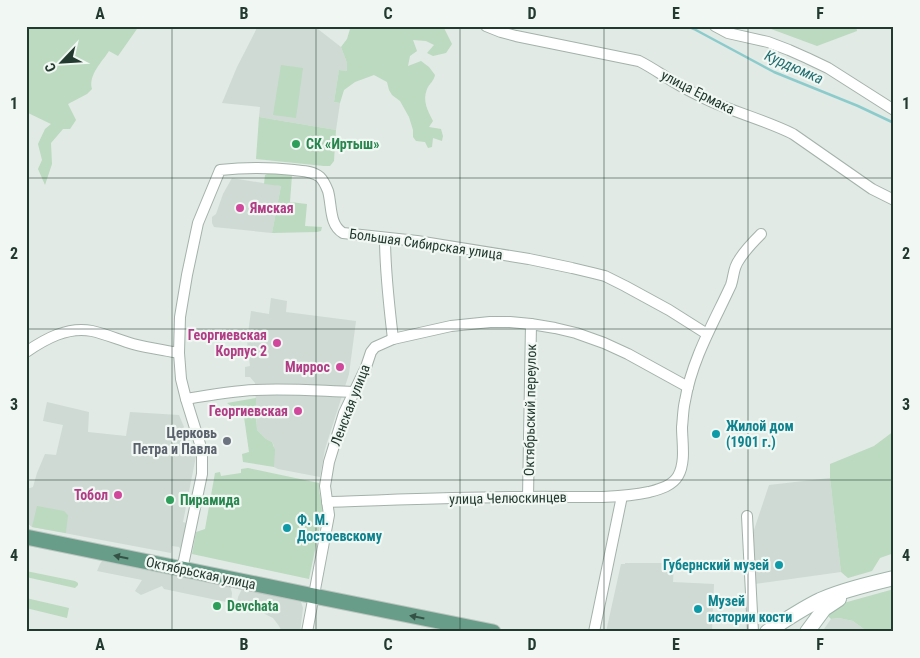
<svg xmlns="http://www.w3.org/2000/svg" width="920" height="658" viewBox="0 0 920 658" font-family="'Roboto Condensed',sans-serif">
	<style>
		.built { fill: #cfdad4 }
		.green { fill: #bbdabf }
		.lines { fill: none; stroke-linecap: round; stroke-linejoin: round }
		.stream { stroke: #8ccbcc; stroke-width: 2.5 }
		.minor-casing { stroke: #a4b2ab; stroke-width: 12 }
		.secondary-casing { stroke: #a0b5ab; stroke-width: 16 }
		.primary-casing { stroke: #bdc4c1; stroke-width: 17 }
		.minor { stroke: #fff; stroke-width: 10 }
		.secondary { stroke: #fff; stroke-width: 14 }
		.primary { stroke: #689d89; stroke-width: 15 }
		.oneway { fill: #345346 }
		.grid { fill: none; stroke: #223a30; stroke-width: 1; stroke-opacity: 0.55 }
		.leisure-dot { fill: #2e9e5b; stroke: #f1f7f3; stroke-width: 2 }
		.hotel-dot { fill: #d1479c; stroke: #f1f7f3; stroke-width: 2 }
		.culture-dot { fill: #0f9aa8; stroke: #f1f7f3; stroke-width: 2 }
		.worship-dot { fill: #6b7280; stroke: #f1f7f3; stroke-width: 2 }
		.labels { text-anchor: middle; dominant-baseline: central; stroke-width: 4.5; stroke-linejoin: round; paint-order: stroke }
		.street-label { font-size: 14px; fill: #223a30; stroke: #f1f7f3 }
		.leisure-label { font-size: 14px; font-weight: bold; fill: #27864d; stroke: #f1f7f3; text-anchor: start }
		.hotel-label { font-size: 14px; font-weight: bold; fill: #b23c85; stroke: #f1f7f3; text-anchor: end }
		.culture-label { font-size: 14px; font-weight: bold; fill: #0d838f; stroke: #f1f7f3; text-anchor: start }
		.worship-label { font-size: 14px; font-weight: bold; fill: #5b616d; stroke: #f1f7f3; text-anchor: end }
		.water-label { font-size: 15px; font-style: italic; fill: #216e71; stroke: #f1f7f3 }
		.neatline { fill: none; stroke: #223a30; stroke-width: 2 }
		.grid-label { font-size: 16px; text-anchor: middle; font-weight: bold; fill: #223a30 }
	</style>
	<rect width="100%" height="100%" fill="#e1eae5"/>
	<g class="built">
		<polygon points="258,26 314,26 341,47 347,63 347,71 339,70 334,102 340,103 336,130 259,117 260,107 222,103 237,67"/>
		<polygon points="232,178 281,186 272,233 214,227 212,223 212,217 216,214 223,194"/>
		<polygon points="271,298 287,301 286,312 356,321 349,374 325,449 320,477 278,469 274,467 274,446 272,442 266,439 257,430 255,383 250,377 245,377 245,367 250,366 247,341 251,311 269,314"/>
		<polygon points="47,402 89,412 88,432 126,436 130,412 179,415 196,456 183,522 186,523 181,550 179,547 172,546 171,553 32,527 26,522 27,489 33,487 37,473 45,454 56,455 63,425 43,421"/>
		<polygon points="830,478 841,572 755,584 752,536 769,485"/>
		<polygon points="102,561 230,586 232,593 231,603 164,589 162,586 141,595 135,591 142,580 97,571 100,564"/>
		<polygon points="625,563 674,563 673,582 714,584 712,632 606,632 621,564 625,564"/>
		<polygon points="242,589 301,602 303,608 300,632 282,632 279,626 273,618 261,612 261,610 237,604 238,597"/>
		<polygon points="839,618 853,621 868,632 822,632 831,619"/>
	</g>
	<g class="green">
		<path d="M26,26H139L118,56L109,51C102,62 88,75 92,89L87,94L68,104L76,120L70,129H63L51,143L52,164L45,185L38,169L42,160L38,144L45,129L51,124L26,112Z"/>
		<path d="M348,26H443L452,44L446,53L433,56L427,53L434,45L426,41L413,40L417,51L410,56L408,66L421,61L429,67L435,75C434,81 429,84 427,89C422,101 428,111 433,121L429,127L441,129L443,136L442,141L433,138L432,147L428,148L425,142L416,141L413,137V130L409,117L400,101L392,95L389,90L387,82L374,75L355,82L344,90L340,103L334,102L339,70L347,71V63L341,47L347,39L350,29Z"/>
		<polygon points="763,26 856,26 857,31 817,46"/>
		<polygon points="281,65 303,68 296,118 273,115"/>
		<polygon points="259,117 336,130 334,161 330,166 324,166 256,159"/>
		<polygon points="271,172 292,175 290,202 307,204 305,226 322,227 321,231 317,232 272,233 281,186 264,184 265,175"/>
		<polygon points="256,398 256,414 237,417 232,407 227,403"/>
		<polygon points="256,415 257,430 266,439 272,442 275,450 274,467 243,462 242,454 249,452 244,417"/>
		<polygon points="894,431 894,553 880,558 872,571 848,578 841,572 830,478 830,464 874,446"/>
		<polygon points="248,468 319,483 319,490 323,511 309,579 192,554 196,532 205,529 215,473 220,472 221,476 241,473 241,469"/>
		<polygon points="37,506 64,511 68,515 66,533 32,527"/>
		<polygon points="26,571 75,581 78,583 78,585 75,588 26,577"/>
		<polygon points="894,589 894,630 868,632 853,621 839,618 831,619 827,615 840,604"/>
		<polygon points="26,598 69,608 67,618 26,608"/>
	</g>
	<g class="lines">
		<polyline class="stream" points="687,26 694,29 774,72 858,106 894,123"/>
		<g class="minor-casing">
			<g id="minor">
				<path d="M486,26L501,32L516,36L639,61C653,68 665,77 679,85C689,91 700,96 710,101C737,113 767,121 793,134L872,189L894,200"/>
				<polyline points="715,26 728,33 768,42 789,50 807,58 828,68 894,110"/>
				<path d="M385,238C385,272 389,305 393,339"/>
				<path d="M26,352C45,339 68,326 92,331C106,334 119,340 133,344C148,348 164,350 179,353"/>
				<path d="M186,399C209,395 232,391 255,390C288,388 321,391 353,392"/>
				<polyline points="528,497 531,324"/>
				<path d="M327,502C394,500 461,497 528,497C568,496 610,500 649,492C660,489 672,486 678,476C686,462 682,442 682,427C683,418 683,409 685,401C692,359 714,322 731,285C734,276 733,268 739,260C745,250 753,242 761,234"/>
				<polyline points="747,516 753,632"/>
				<path d="M182,570L202,474V457L200,444L186,399L181,379L179,353L180,317L187,275L198,223L220,170C247,167 268,167 294,170C303,171 313,171 320,177C324,181 326,186 328,191C332,205 329,225 343,233L417,241L529,259L572,268L593,273L605,276L625,286L669,310L707,334"/>
				<polyline points="307,632 329,515 325,486 329,462 344,413 366,367 371,352 375,347 393,339 451,326 490,322 510,322 531,324 555,328 576,333 604,343 628,354 688,387"/>
				<polyline points="594,632 622,496"/>
			</g>
		</g>
		<g class="secondary-casing">
			<g id="secondary">
				<path d="M767,632C784,621 801,609 820,600C843,590 869,584 894,578"/>
				<polyline points="807,632 824,609 839,599"/>
			</g>
		</g>
		<g class="primary-casing">
			<polyline id="primary" points="26,537 314,596 493,632"/>
		</g>
		<use href="#minor" class="minor"/>
		<use href="#secondary" class="secondary"/>
		<use href="#primary" class="primary"/>
	</g>
	<defs><path id="oneway-solid" d="M-6-.8H1V-3.2L6.5 0L1 3.2V.8H-6Z" transform="scale(1.25)"/></defs>
	<g class="oneway">
		<use href="#oneway-solid" transform="translate(121 557) rotate(-168)"/>
		<use href="#oneway-solid" transform="translate(417 617) rotate(-169)"/>
	</g>
	<path class="grid" d="M172,26V632M316,26V632M460,26V632M604,26V632M748,26V632M26,178H894M26,329H894M26,480H894"/>
	<g class="leisure-dot">
		<circle cx="296" cy="144" r="5"/>
		<circle cx="170" cy="500" r="5"/>
		<circle cx="217" cy="606" r="5"/>
	</g>
	<g class="hotel-dot">
		<circle cx="240" cy="208" r="5"/>
		<circle cx="277" cy="343" r="5"/>
		<circle cx="340" cy="367" r="5"/>
		<circle cx="298" cy="411" r="5"/>
		<circle cx="118" cy="495" r="5"/>
	</g>
	<g class="culture-dot">
		<circle cx="716" cy="434" r="5"/>
		<circle cx="287" cy="528" r="5"/>
		<circle cx="779" cy="565" r="5"/>
		<circle cx="698" cy="609" r="5"/>
	</g>
	<circle class="worship-dot" cx="227" cy="441" r="5"/>
	<g class="labels">
		<g class="street-label">
			<text transform="translate(698 92) rotate(27)">улица Ермака</text>
			<text transform="translate(426 244) rotate(8)">Большая Сибирская улица</text>
			<text transform="translate(350 405) rotate(-69)">Ленская улица</text>
			<text transform="translate(530 410) rotate(-89)">Октябрьский переулок</text>
			<text transform="translate(508 498) rotate(-1)">улица Челюскинцев</text>
			<text transform="translate(201 573) rotate(12)">Октябрьская улица</text>
		</g>
		<g class="leisure-label">
			<text x="306" y="144">СК «Иртыш»</text>
			<text x="180" y="500">Пирамида</text>
			<text x="227" y="606">Devchata</text>
		</g>
		<g class="hotel-label">
			<text x="250" y="208" text-anchor="start">Ямская</text>
			<text x="267" y="335">Георгиевская<tspan x="267" dy="16">Корпус 2</tspan></text>
			<text x="330" y="367">Миррос</text>
			<text x="288" y="411">Георгиевская</text>
			<text x="108" y="495">Тобол</text>
		</g>
		<g class="culture-label">
			<text x="726" y="426">Жилой дом<tspan x="726" dy="16">(1901 г.)</tspan></text>
			<text x="297" y="520">Ф. М.<tspan x="297" dy="16">Достоевскому</tspan></text>
			<text x="769" y="565" text-anchor="end">Губернский музей</text>
			<text x="708" y="601">Музей<tspan x="708" dy="16">истории кости</tspan></text>
		</g>
		<g class="worship-label">
			<text x="217" y="433">Церковь<tspan x="217" dy="16">Петра и Павла</tspan></text>
		</g>
		<g class="water-label">
			<text transform="translate(794 67) rotate(24)">Курдюмка</text>
		</g>
	</g>
	<rect width="920" height="658" fill="none" stroke="#f1f7f3" stroke-width="55"/>
	<g transform="translate(62 62) rotate(245)" stroke="#f1f7f3" stroke-width="4" paint-order="stroke">
	<path d="M0-4L9 19L0 12L-9 19Z" fill="#223a30"/>
	<text y="-8" font-size="14" font-weight="bold" text-anchor="middle" fill="#223a30">С</text>
	</g>
	<rect x="28" y="28" width="864" height="602" class="neatline"/>
	<g class="grid-label">
		<text x="100" y="19">A</text>
		<text x="244" y="19">B</text>
		<text x="388" y="19">C</text>
		<text x="532" y="19">D</text>
		<text x="676" y="19">E</text>
		<text x="820" y="19">F</text>
		<text x="14" y="109">1</text>
		<text x="906" y="109">1</text>
		<text x="14" y="259">2</text>
		<text x="906" y="259">2</text>
		<text x="14" y="410">3</text>
		<text x="906" y="410">3</text>
		<text x="14" y="561">4</text>
		<text x="906" y="561">4</text>
		<text x="100" y="650">A</text>
		<text x="244" y="650">B</text>
		<text x="388" y="650">C</text>
		<text x="532" y="650">D</text>
		<text x="676" y="650">E</text>
		<text x="820" y="650">F</text>
	</g>
</svg>
